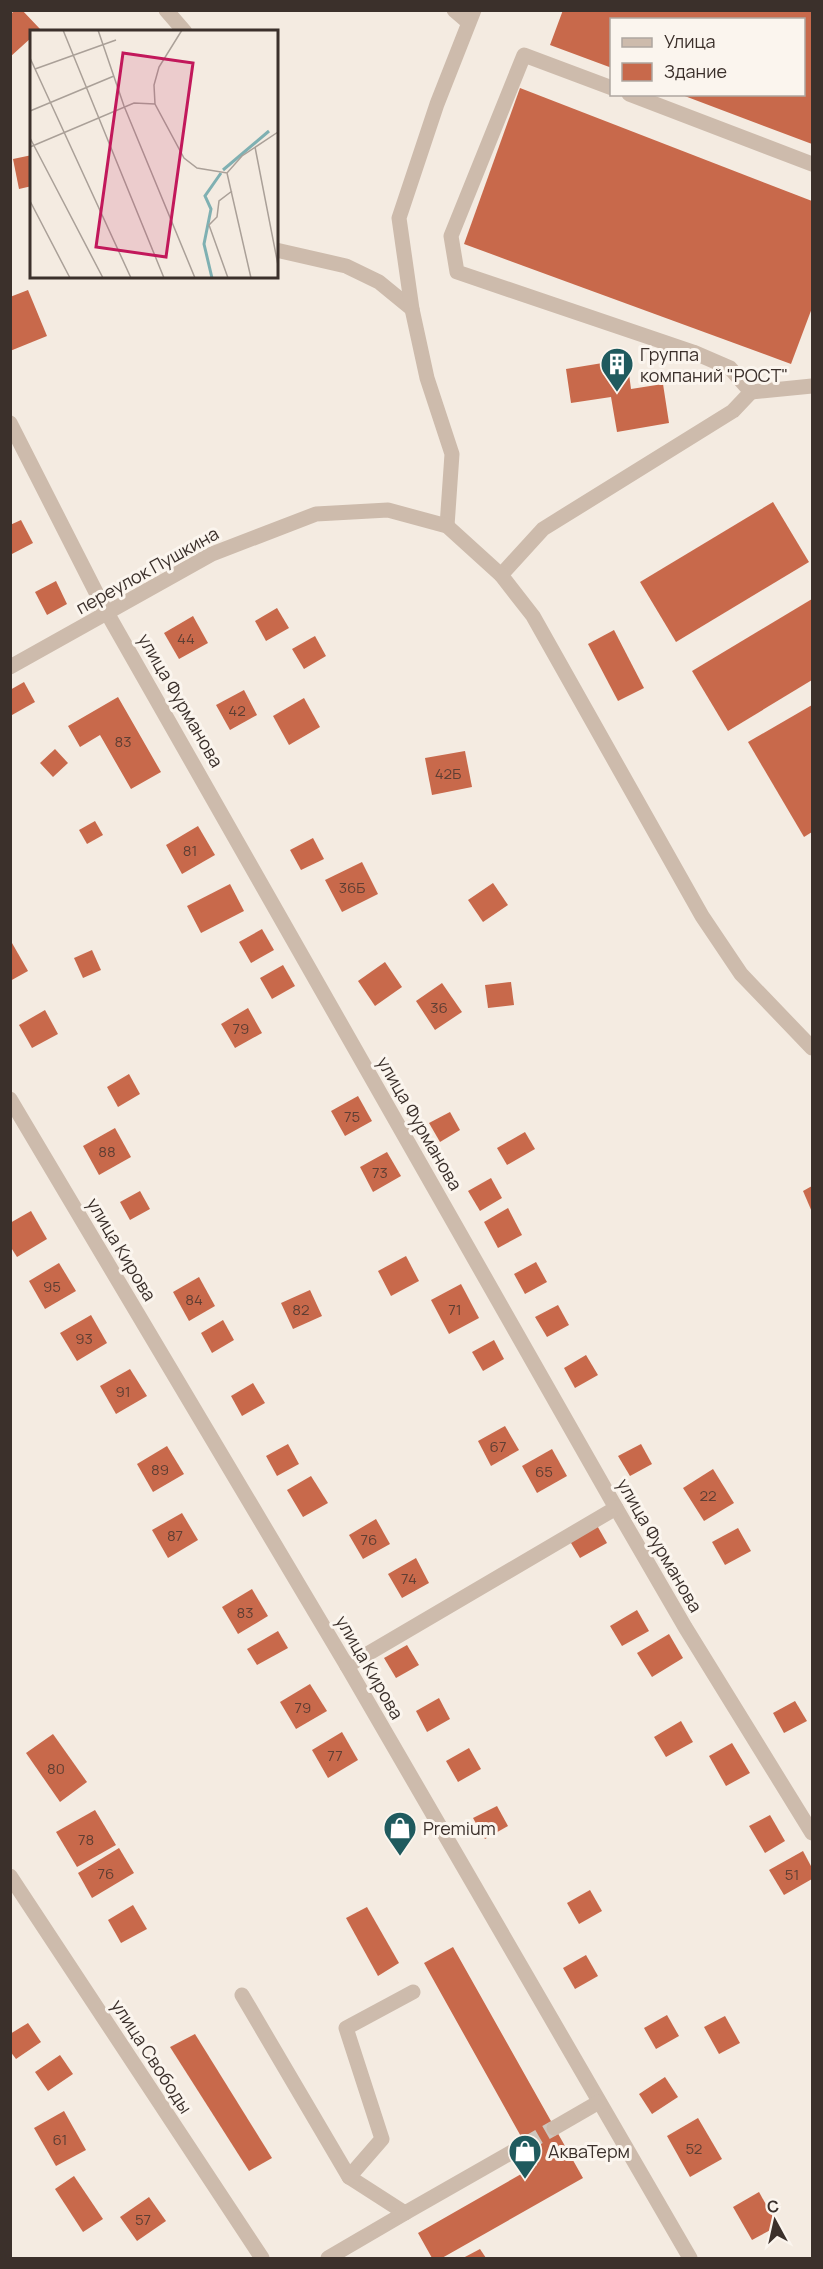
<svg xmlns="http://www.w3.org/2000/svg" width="823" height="2269" viewBox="0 0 823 2269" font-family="Manrope,sans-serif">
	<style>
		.building { fill: #c8694b }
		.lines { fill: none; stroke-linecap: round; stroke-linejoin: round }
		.minor-tunnel { stroke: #cfc6bd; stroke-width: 15; stroke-dasharray: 15 8; stroke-linecap: butt }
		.minor { stroke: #cdbbac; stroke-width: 15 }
		.labels { text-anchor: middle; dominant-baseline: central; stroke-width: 6; stroke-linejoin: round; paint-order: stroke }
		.number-label { font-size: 15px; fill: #5e3e33 }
		.poi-label { font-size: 18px; fill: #3b302b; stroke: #fbf5ee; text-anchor: start }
		.street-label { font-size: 18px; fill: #3b302b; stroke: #fbf5ee }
		.inset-river { fill: none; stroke: #7fb0b2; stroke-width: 3 }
		.inset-road { fill: none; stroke: #aaa098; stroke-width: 1.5 }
		.view { fill: #c2185b; fill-opacity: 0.15; stroke: #c2185b; stroke-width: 3 }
		.inset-edge { fill: none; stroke: #3b302b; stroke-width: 3 }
	</style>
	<rect width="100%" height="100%" fill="#f4ebe1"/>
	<g class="building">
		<polygon points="15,10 22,10 40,29 32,32 32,37 10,57 10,15"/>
		<polygon points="563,10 812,10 812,144 682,95 804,94 804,20 612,20 612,68 550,45"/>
		<polygon points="520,88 812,201 812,308 791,364 464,244"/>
		<polygon points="32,155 32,186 19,189 13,159"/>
		<polygon points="28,290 47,336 10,351 10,297"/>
		<polygon points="627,359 631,389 663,384 669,423 617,432 611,397 571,403 566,369"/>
		<polygon points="773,502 809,562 676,642 640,582"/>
		<polygon points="21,520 33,543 10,555 10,525"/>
		<polygon points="56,581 67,604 47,615 35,592"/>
		<polygon points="812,599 812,680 728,731 692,671"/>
		<polygon points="277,608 289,628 266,641 255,621"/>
		<polygon points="193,616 208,643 179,659 164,633"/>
		<polygon points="614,630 644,688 618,701 588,644"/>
		<polygon points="315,636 326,656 304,669 292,649"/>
		<polygon points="24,682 35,702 12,715 10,690"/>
		<polygon points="244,690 257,715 230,730 216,705"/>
		<polygon points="118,697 161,772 131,789 100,735 80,747 68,726"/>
		<polygon points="304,698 320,727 289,745 273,716"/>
		<polygon points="812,705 812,832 804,837 748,742"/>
		<polygon points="55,749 68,763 53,777 40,763"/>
		<polygon points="465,751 472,787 432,795 425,758"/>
		<polygon points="95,821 103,835 87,844 79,830"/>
		<polygon points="198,826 215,855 182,874 166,845"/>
		<polygon points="313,838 324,859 301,870 290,850"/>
		<polygon points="362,862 378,894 342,912 325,880"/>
		<polygon points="493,883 508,905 483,922 468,900"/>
		<polygon points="230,884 244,911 201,933 187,906"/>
		<polygon points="262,929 274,950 251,963 239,942"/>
		<polygon points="12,943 28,971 10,981 10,944"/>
		<polygon points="92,950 101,970 83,978 74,958"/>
		<polygon points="385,962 402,987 375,1006 358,981"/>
		<polygon points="283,965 295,986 272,999 260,978"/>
		<polygon points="511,982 514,1005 488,1008 485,985"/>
		<polygon points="442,983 462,1012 435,1030 416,1001"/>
		<polygon points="248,1008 262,1033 235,1048 221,1024"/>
		<polygon points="45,1010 58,1034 32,1048 19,1025"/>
		<polygon points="129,1074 140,1094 118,1107 107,1087"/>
		<polygon points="358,1096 372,1121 345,1136 331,1111"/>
		<polygon points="450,1112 460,1130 440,1142 429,1123"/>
		<polygon points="115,1128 131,1157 99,1175 83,1146"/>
		<polygon points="525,1132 535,1149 507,1165 497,1148"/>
		<polygon points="387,1152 401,1176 373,1192 360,1167"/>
		<polygon points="491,1178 502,1198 480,1211 468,1191"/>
		<polygon points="812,1186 812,1212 803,1191"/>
		<polygon points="140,1191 150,1209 130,1220 120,1202"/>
		<polygon points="508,1208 522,1235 498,1248 484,1222"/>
		<polygon points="31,1211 47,1239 17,1257 10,1246 10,1223"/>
		<polygon points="406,1256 419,1281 391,1296 378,1271"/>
		<polygon points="536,1262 547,1282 525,1294 514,1274"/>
		<polygon points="59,1263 76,1291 45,1309 29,1281"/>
		<polygon points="199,1277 215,1306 189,1321 173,1292"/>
		<polygon points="461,1284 479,1318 449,1334 431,1300"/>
		<polygon points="310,1290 322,1316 293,1329 281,1303"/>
		<polygon points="558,1305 569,1325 547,1337 535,1317"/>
		<polygon points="91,1315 107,1343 77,1361 60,1333"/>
		<polygon points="223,1320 234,1340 212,1353 201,1333"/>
		<polygon points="494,1340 504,1359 483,1371 472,1352"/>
		<polygon points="586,1355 598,1375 575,1388 564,1368"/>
		<polygon points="130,1369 147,1396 116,1414 100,1386"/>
		<polygon points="253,1383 265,1403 242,1416 231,1396"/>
		<polygon points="505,1426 519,1450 491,1466 478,1441"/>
		<polygon points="288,1444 299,1464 277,1476 266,1456"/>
		<polygon points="641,1444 652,1464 630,1476 618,1456"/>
		<polygon points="167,1446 184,1474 153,1492 137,1464"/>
		<polygon points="552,1449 567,1476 537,1493 522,1466"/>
		<polygon points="713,1469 734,1503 704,1521 683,1488"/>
		<polygon points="311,1476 328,1503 303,1517 287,1490"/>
		<polygon points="182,1513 198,1540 168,1558 152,1530"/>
		<polygon points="376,1519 390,1544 363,1559 349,1535"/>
		<polygon points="595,1522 607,1543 580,1558 568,1538"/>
		<polygon points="738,1528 751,1551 725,1565 712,1542"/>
		<polygon points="416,1558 429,1583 402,1598 388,1574"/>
		<polygon points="252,1589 268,1616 238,1634 222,1607"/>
		<polygon points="637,1610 649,1631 622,1646 610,1626"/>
		<polygon points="278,1631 288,1648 257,1665 247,1649"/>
		<polygon points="669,1634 683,1658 652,1677 637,1653"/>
		<polygon points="407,1645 419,1665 396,1678 384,1658"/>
		<polygon points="310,1684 327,1711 296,1729 280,1702"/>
		<polygon points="439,1698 450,1719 427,1732 416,1711"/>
		<polygon points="795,1701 807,1721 784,1733 773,1713"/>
		<polygon points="681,1721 693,1742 666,1757 654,1737"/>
		<polygon points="342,1732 358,1760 328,1778 312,1750"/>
		<polygon points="53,1734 87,1782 60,1802 26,1753"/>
		<polygon points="732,1743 750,1773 726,1786 709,1756"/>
		<polygon points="469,1748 481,1769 458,1782 446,1761"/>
		<polygon points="497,1806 508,1826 485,1839 473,1818"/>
		<polygon points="95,1810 116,1845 77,1867 56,1832"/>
		<polygon points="770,1815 785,1841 765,1853 749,1826"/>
		<polygon points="119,1848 134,1873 92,1898 78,1873"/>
		<polygon points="803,1851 812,1868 812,1879 784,1895 769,1870"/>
		<polygon points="590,1890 602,1911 579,1924 567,1903"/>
		<polygon points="133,1905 147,1929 121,1943 108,1920"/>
		<polygon points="367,1907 399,1963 378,1976 346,1918"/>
		<polygon points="453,1947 583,2178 442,2258 432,2258 418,2233 537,2165 424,1963"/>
		<polygon points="586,1955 598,1976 575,1989 563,1968"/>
		<polygon points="667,2015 679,2036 656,2049 644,2028"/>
		<polygon points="725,2016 740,2043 719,2054 704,2027"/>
		<polygon points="28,2023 41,2042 16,2059 10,2051 10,2034"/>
		<polygon points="195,2034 272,2158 249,2171 170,2047"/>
		<polygon points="60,2055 73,2074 48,2091 35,2072"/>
		<polygon points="665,2077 678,2097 652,2114 639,2094"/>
		<polygon points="64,2111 86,2150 56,2166 34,2128"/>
		<polygon points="698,2118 722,2159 690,2177 667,2136"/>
		<polygon points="74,2176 103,2219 83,2232 55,2189"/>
		<polygon points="759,2192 778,2226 752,2240 733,2207"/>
		<polygon points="149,2197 166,2221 137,2241 120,2217"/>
		<polygon points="480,2249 486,2258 463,2258"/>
	</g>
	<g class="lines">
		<polyline class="minor-tunnel" points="526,2144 554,2128"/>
		<g class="minor">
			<polyline points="166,10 185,32"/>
			<polyline points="454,10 468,22"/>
			<polyline points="629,94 812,164"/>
			<polyline points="276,250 346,266 379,282 412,309"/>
			<polyline points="751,392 812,386"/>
			<polyline points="10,423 102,604 616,1508 685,1627 812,1833"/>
			<polyline points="447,526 452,454 427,378 412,309 399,218 437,104 474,10"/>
			<polyline points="501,575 543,529 733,411 751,392 730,368 693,352 457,272 451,236 524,55 612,88"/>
			<polyline points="10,667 212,554 316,514 388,510 447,526 501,575 533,616 702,916 741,974 812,1048"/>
			<polyline points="10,1099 347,1666 690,2258"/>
			<polyline points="347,1666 616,1508"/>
			<polyline points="10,1876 262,2258"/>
			<polyline points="242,1995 349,2177 405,2213 526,2144"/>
			<polyline points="554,2128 599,2102"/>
			<polyline points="349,2177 382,2139 346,2028 413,1992"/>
			<polyline points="328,2258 405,2213"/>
		</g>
	</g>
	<defs>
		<g id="building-pin" transform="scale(1.725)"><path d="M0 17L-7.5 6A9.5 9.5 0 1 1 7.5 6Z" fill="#1f5a5e" stroke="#fbf5ee"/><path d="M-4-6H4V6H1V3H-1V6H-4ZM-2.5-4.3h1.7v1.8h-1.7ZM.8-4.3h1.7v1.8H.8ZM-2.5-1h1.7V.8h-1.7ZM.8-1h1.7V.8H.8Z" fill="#fff"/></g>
		<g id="shop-pin" transform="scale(1.725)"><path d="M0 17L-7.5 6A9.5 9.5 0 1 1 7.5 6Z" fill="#1f5a5e" stroke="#fbf5ee"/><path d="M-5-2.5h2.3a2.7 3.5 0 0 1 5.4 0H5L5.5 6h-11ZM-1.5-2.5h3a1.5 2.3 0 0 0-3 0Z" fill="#fff"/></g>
	</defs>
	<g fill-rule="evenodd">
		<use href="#building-pin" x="617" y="364"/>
		<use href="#shop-pin" x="400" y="1828"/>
		<use href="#shop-pin" x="525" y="2151"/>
	</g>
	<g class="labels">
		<g class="number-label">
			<text x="186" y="638">44</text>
			<text x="237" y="710">42</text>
			<text x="123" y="741">83</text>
			<text x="448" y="773">42Б</text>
			<text x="190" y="850">81</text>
			<text x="352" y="887">36Б</text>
			<text x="439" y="1007">36</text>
			<text x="241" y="1028">79</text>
			<text x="352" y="1116">75</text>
			<text x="107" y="1151">88</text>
			<text x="380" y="1172">73</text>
			<text x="52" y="1286">95</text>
			<text x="194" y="1299">84</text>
			<text x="301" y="1309">82</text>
			<text x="455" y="1309">71</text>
			<text x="84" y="1338">93</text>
			<text x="123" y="1391">91</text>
			<text x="498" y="1446">67</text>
			<text x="160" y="1469">89</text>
			<text x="544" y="1471">65</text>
			<text x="708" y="1495">22</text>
			<text x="175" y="1535">87</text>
			<text x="369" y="1539">76</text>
			<text x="409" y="1578">74</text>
			<text x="245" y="1612">83</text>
			<text x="303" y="1707">79</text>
			<text x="335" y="1755">77</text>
			<text x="56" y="1768">80</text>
			<text x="86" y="1839">78</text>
			<text x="106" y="1873">76</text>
			<text x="792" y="1874">51</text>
			<text x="60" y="2139">61</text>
			<text x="694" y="2148">52</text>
			<text x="143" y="2219">57</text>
		</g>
		<g class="poi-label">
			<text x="640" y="354">Группа<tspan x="640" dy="21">компаний "РОСТ"</tspan></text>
			<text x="423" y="1828">Premium</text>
			<text x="548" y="2151">АкваТерм</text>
		</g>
		<g class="street-label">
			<text transform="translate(147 570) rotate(-29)">переулок Пушкина</text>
			<text transform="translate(181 700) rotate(60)">улица Фурманова</text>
			<text transform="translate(420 1123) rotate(60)">улица Фурманова</text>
			<text transform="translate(122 1249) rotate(59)">улица Кирова</text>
			<text transform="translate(660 1545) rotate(60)">улица Фурманова</text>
			<text transform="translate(370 1667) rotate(60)">улица Кирова</text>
			<text transform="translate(152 2056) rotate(57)">улица Свободы</text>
		</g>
	</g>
	<g transform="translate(30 30)">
		<rect width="248" height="248" fill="#f4ebe1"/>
		<path class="inset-river" d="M193,140L239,101M182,248L174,214L181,179L175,166L191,143"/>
		<path class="inset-road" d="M33,0L134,248M68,0L94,76L165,248M152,0L129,37L124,55L125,74L154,128L167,138L197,143L212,126L248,102M0,28L101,248M5,39L86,10M0,81L84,46M0,108L73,248M0,117L104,73L125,74M225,117L248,235M197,143L221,248M0,171L40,248M198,248L179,195L187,187L189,171L202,161"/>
		<path class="view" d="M93,23L163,33L136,227L66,217Z"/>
		<rect width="248" height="248" class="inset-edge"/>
	</g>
	<rect width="823" height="2269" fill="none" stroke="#3b302b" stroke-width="24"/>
	<rect x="610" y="18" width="195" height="78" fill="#fbf5ee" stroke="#aea6a0" stroke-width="1.5"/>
	<rect x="622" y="38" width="30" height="9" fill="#cdbbac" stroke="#aea6a0" stroke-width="1.5"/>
	<text x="664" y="48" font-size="18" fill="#3b302b">Улица</text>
	<rect x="622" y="63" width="30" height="18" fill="#c8694b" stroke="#aea6a0" stroke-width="1.5"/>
	<text x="664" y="78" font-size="18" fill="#3b302b">Здание</text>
	<g transform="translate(775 2221) rotate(352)" stroke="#fbf5ee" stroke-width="4.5" paint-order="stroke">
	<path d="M0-4.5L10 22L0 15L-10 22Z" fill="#3b302b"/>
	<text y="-9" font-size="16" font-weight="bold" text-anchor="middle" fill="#3b302b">С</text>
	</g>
</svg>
